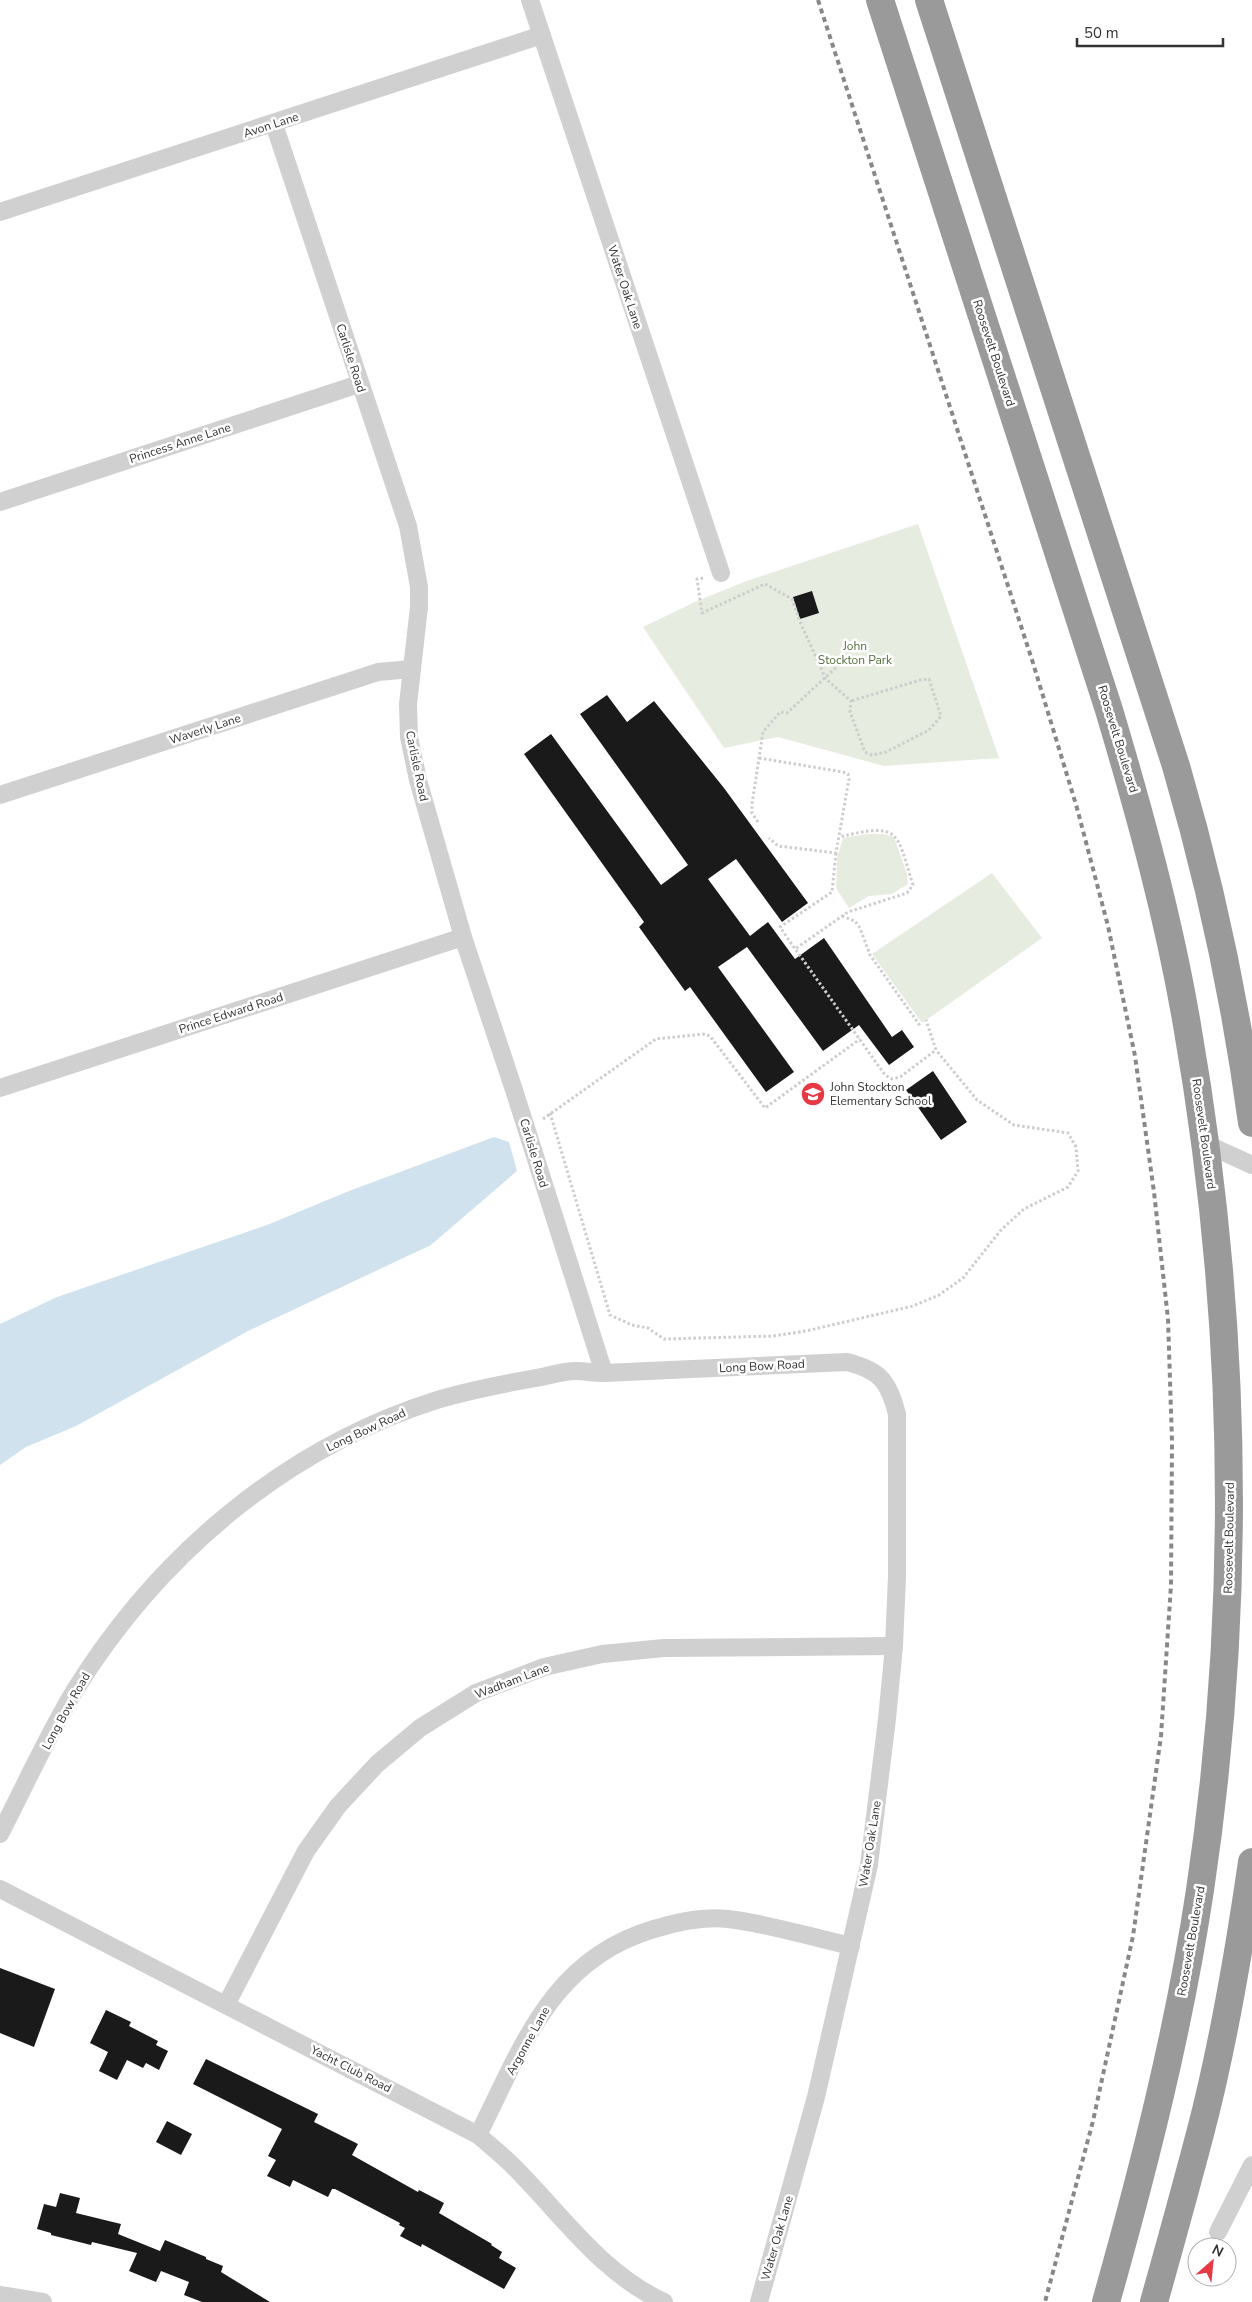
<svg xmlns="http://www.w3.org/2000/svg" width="1252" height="2302" viewBox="0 0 1252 2302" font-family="'Nunito Sans',sans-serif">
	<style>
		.green { fill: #e6ecdf }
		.water { fill: #cfe2ee }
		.building { fill: #1a1a1a }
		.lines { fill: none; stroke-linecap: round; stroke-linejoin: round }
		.path { stroke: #cdcdcd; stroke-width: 3; stroke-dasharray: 2.5 2.5; stroke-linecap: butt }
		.street { stroke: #d0d0d0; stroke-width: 18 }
		.highway { stroke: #9a9a9a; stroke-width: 28 }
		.rail { stroke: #888; stroke-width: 4; stroke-dasharray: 5 4; stroke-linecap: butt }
		.labels { text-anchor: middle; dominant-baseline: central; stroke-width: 5; stroke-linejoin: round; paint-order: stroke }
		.street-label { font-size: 12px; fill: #333; stroke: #fff }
		.park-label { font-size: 12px; fill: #56703f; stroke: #fff }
		.poi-label { font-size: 12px; fill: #333; stroke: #fff; text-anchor: start }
	</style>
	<rect width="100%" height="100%" fill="#fff"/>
	<g class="green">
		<polygon points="918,524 999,758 884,766 778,737 724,748 643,627 697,601 744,582"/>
		<polygon points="867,834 883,834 894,837 907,874 908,884 892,894 869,896 849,908 836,888 837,858 843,838"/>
		<polygon points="992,873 1042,938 922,1023 872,954"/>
	</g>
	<polygon class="water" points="494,1137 509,1142 517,1171 431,1245 248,1331 76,1426 26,1447 0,1465 0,1324 57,1297 267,1225 349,1191"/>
	<g class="building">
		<polygon points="812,591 819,613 800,619 793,597"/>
		<polygon points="607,695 627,722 654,701 724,788 808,903 782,922 736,859 708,879 750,936 768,922 795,959 824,938 892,1037 902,1030 914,1047 889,1065 859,1025 823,1051 747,947 718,967 794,1072 766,1092 690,987 685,991 639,927 644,922 524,754 551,734 661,885 688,865 580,714"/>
		<polygon points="933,1071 967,1122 941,1140 906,1090"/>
		<polygon points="0,1968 55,1989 34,2047 0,2033"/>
		<polygon points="106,2010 131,2022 129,2026 158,2041 156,2045 168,2051 159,2070 146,2063 143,2068 127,2060 117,2080 99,2071 108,2052 90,2043"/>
		<polygon points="206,2059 318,2114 314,2122 358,2144 352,2155 418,2192 419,2190 444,2203 439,2213 492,2244 491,2245 502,2252 499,2258 516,2268 504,2289 422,2244 421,2247 400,2236 405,2228 399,2225 400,2223 335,2189 332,2189 328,2197 293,2180 290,2187 267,2176 276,2160 268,2156 282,2129 193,2084"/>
		<polygon points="167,2121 192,2134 181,2155 156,2142"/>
		<polygon points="60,2193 80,2198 76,2213 121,2224 118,2234 160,2251 165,2240 206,2257 206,2259 223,2266 221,2272 270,2302 202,2302 184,2295 189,2282 161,2271 156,2282 129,2271 137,2253 92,2242 91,2245 51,2235 51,2233 37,2229 44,2204 56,2207"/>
	</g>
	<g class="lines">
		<g class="path">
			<polyline points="703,578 697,579 702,613 765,584 792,599 800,622 826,679 851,701 850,712 865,752 872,755 886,752 929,730 941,716 929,679 920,680 851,701"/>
			<polyline points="759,758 843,772 848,774 849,779 836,853 778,846 769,838"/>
			<polyline points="758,822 752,813 752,804 763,732 780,712 787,713 843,661"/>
			<path d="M836,853L832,892L780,927L795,949L848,912L907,893L913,885C896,831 901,822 839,837"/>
			<polyline points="842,916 855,921 860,928 870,955 921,1027"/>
			<polyline points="796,950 885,1075 892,1079 900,1077 936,1050 926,1020"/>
			<polyline points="550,1113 610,1315 632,1325 648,1328 664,1339 773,1336 806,1331 913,1306 939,1295 963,1278 1001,1230 1024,1209 1068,1187 1078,1171 1076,1147 1068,1133 1014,1125 977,1100 936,1050"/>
			<polyline points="543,1119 656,1039 705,1034 710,1036 765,1108 860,1039"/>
		</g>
		<g class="street">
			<polyline points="530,0 721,573"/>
			<polyline points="274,124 408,526 419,587 419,607 408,704 409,737 418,780 463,937 514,1090 604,1373"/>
			<polyline points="0,212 542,35"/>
			<polyline points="0,502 359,384"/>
			<polyline points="0,795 378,672 412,669"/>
			<polyline points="0,1088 463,937"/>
			<polyline points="1206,1144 1252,1165"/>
			<path d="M0,1834C25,1786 47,1736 75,1690C159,1555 285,1448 437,1400C470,1390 502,1384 536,1378C548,1376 563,1371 576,1371C585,1371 594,1373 604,1373L847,1362C880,1370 889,1382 897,1414V1576L894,1646L887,1719L869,1865L816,2097L759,2302"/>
			<path d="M0,1889L478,2135C492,2147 506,2158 518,2171C564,2218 603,2274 664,2302"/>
			<polyline points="226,2005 306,1851 338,1806 377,1764 420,1728 476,1693 544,1667 602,1654 664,1648 894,1646"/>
			<path d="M478,2135C522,2048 551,1959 654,1929C677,1922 704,1916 728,1919C769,1924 811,1937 851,1946"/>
			<polyline points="1218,2232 1252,2165"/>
			<polyline points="0,2295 43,2302"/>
		</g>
		<g class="highway">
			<path d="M880,0L1109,710C1140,814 1169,919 1187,1025C1237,1311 1243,1603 1200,1890C1179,2030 1144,2167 1106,2302"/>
			<path d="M929,0L1176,766C1210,882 1236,1003 1252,1123"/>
			<path d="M1154,2302C1170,2245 1186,2187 1201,2130C1224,2042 1239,1952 1252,1862"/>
		</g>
		<polyline class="rail" points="818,0 1033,663 1077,808 1108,926 1135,1056 1154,1192 1168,1319 1172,1441 1171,1585 1161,1736 1133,1936 1093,2121 1045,2302"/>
	</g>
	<defs>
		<g id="school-disc" transform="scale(1.25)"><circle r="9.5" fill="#e63946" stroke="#fff"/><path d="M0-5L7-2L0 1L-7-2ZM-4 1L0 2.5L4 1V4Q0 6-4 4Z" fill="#fff"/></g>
	</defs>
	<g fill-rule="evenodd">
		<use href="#school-disc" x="813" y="1094"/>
	</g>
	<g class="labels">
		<g class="street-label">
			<text transform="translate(271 125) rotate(-18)">Avon Lane</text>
			<text transform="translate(625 287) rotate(72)">Water Oak Lane</text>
			<text transform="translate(994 353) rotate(72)">Roosevelt Boulevard</text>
			<text transform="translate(351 358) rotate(72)">Carlisle Road</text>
			<text transform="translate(180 443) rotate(-18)">Princess Anne Lane</text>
			<text transform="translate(205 729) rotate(-18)">Waverly Lane</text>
			<text transform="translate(1118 739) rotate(73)">Roosevelt Boulevard</text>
			<text transform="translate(417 766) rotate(78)">Carlisle Road</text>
			<text transform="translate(231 1013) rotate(-18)">Prince Edward Road</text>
			<text transform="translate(1204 1134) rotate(82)">Roosevelt Boulevard</text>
			<text transform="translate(534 1153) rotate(73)">Carlisle Road</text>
			<text transform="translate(762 1366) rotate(-3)">Long Bow Road</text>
			<text transform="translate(366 1430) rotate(-25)">Long Bow Road</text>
			<text transform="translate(1229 1538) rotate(-89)">Roosevelt Boulevard</text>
			<text transform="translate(512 1681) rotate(-21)">Wadham Lane</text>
			<text transform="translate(66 1711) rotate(-61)">Long Bow Road</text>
			<text transform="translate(870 1844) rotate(-81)">Water Oak Lane</text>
			<text transform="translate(1191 1941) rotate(-80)">Roosevelt Boulevard</text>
			<text transform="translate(528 2041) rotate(-61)">Argonne Lane</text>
			<text transform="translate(351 2069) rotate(27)">Yacht Club Road</text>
			<text transform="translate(777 2238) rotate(-74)">Water Oak Lane</text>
		</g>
		<g class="park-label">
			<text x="855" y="646">John<tspan x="855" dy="14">Stockton Park</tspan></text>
		</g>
		<g class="poi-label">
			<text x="830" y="1087">John Stockton<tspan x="830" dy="14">Elementary School</tspan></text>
		</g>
	</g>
	<g transform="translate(1212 2262) rotate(27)"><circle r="24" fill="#ffffff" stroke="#adadad"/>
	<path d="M0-4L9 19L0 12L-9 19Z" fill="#e63946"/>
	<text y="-8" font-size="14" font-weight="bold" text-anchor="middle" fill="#333333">N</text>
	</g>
	<path d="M1077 38v8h146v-8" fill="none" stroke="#333333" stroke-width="2.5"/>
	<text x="1084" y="38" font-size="15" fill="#333333" stroke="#ffffff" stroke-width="4" paint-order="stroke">50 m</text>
</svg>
